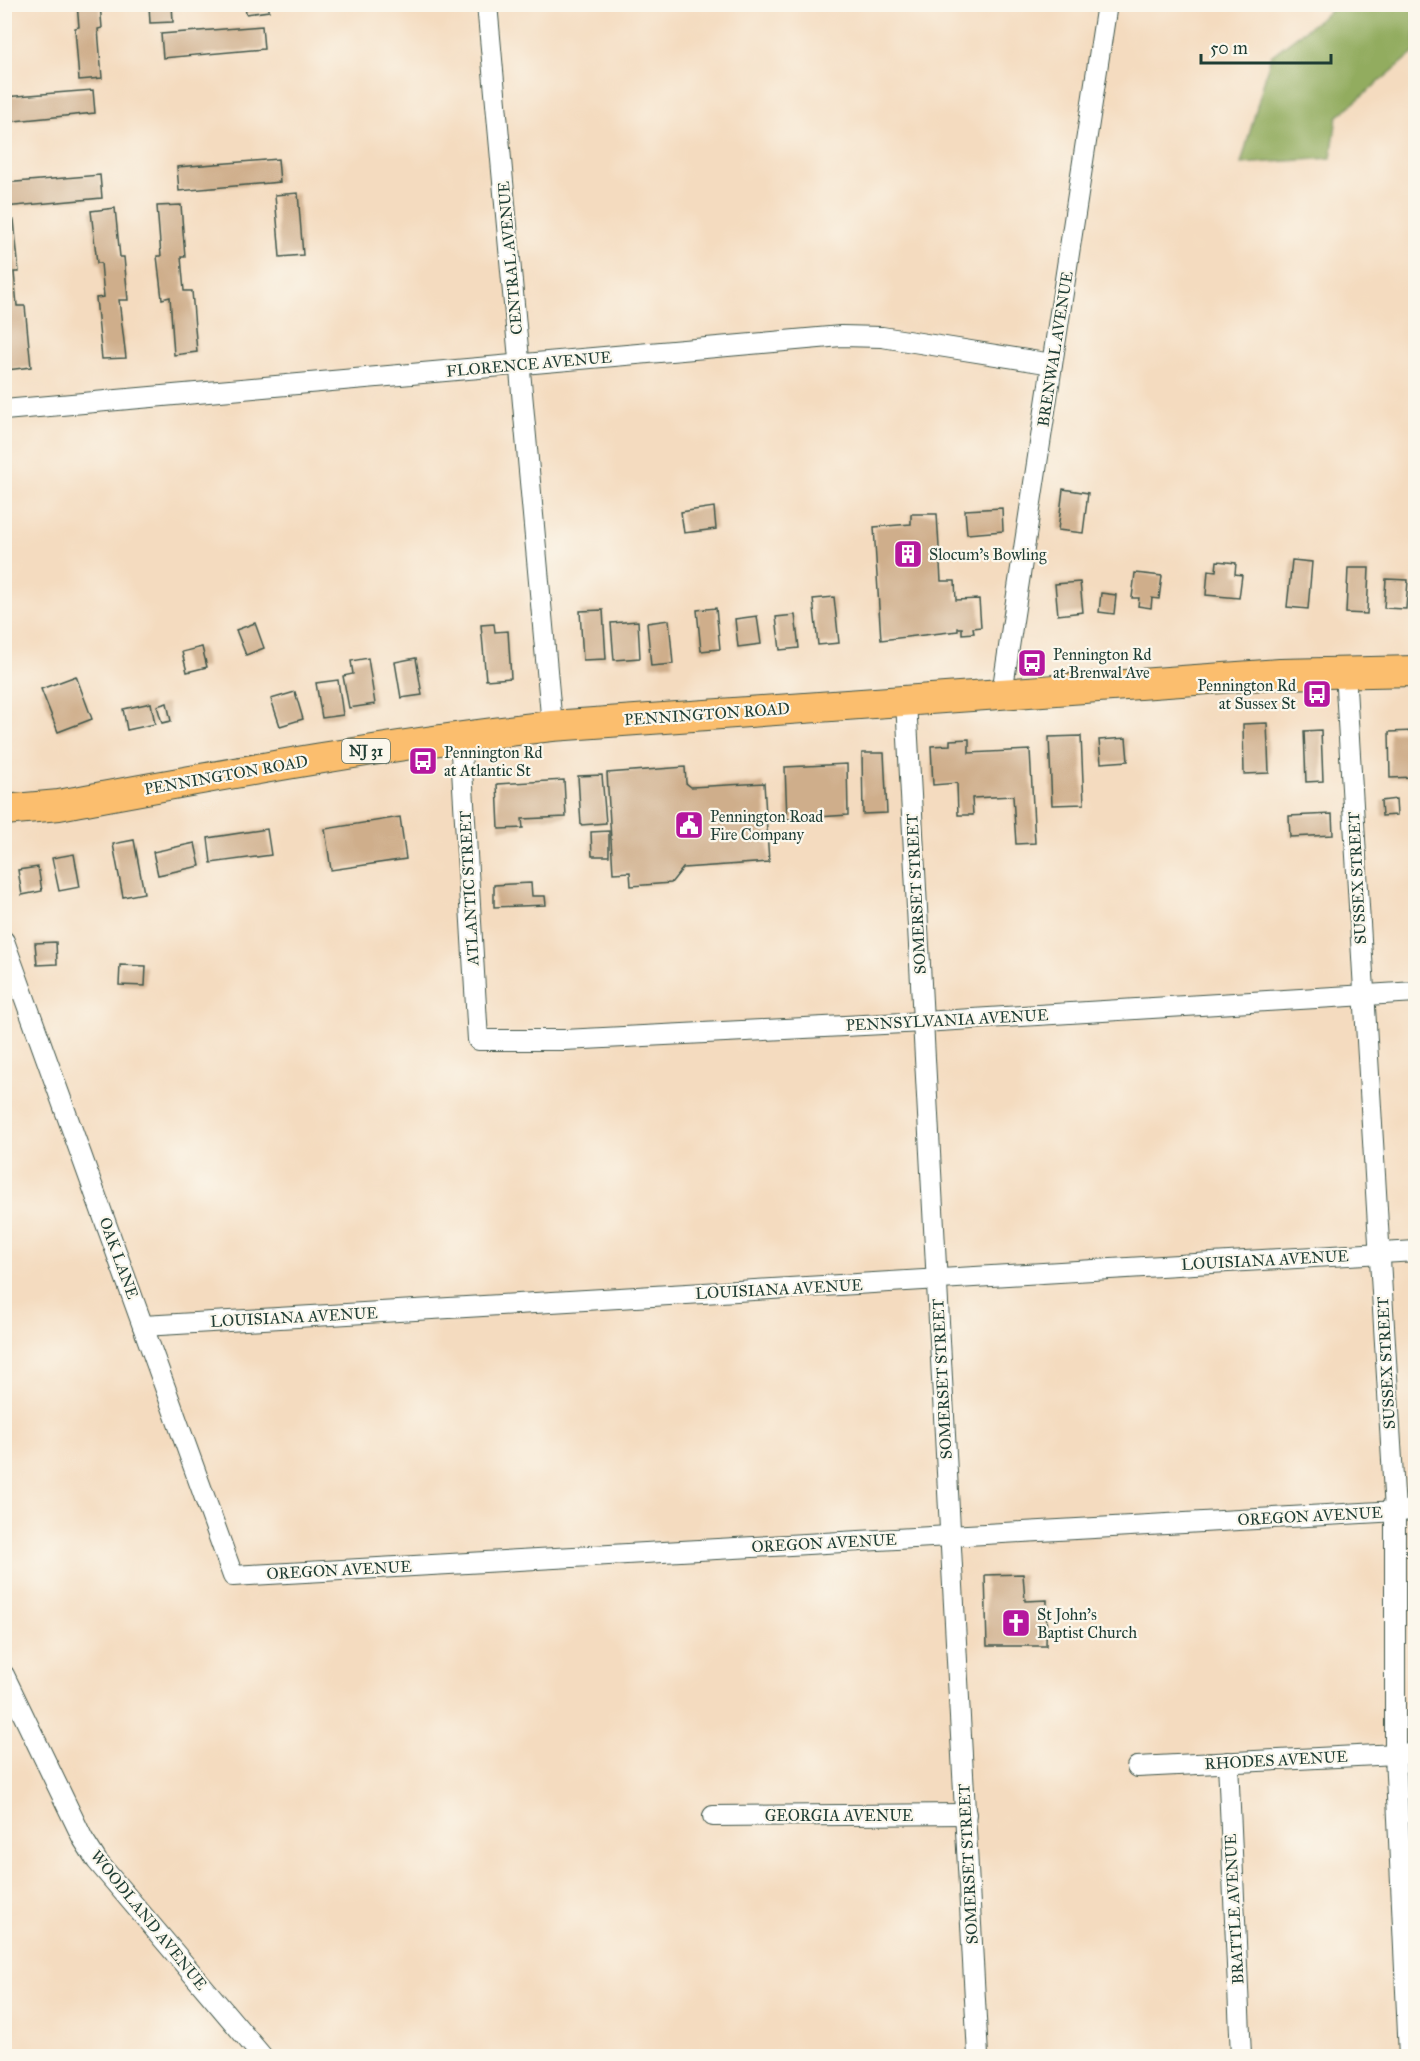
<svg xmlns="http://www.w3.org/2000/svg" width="1420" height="2061" viewBox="0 0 1420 2061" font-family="'IM FELL Great Primer',serif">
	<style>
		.forest { fill: #92ac5e; stroke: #587449; stroke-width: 1.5 }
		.building { fill: #cfae8b }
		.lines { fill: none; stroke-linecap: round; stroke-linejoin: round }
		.minor-casing { stroke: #3f5549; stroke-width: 22 }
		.primary-casing { stroke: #3f5549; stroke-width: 32 }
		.minor { stroke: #fff; stroke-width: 20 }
		.primary { stroke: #fbbe6e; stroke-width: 30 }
		.labels { text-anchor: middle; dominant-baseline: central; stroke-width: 4.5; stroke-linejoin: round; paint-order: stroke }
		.shield { fill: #fbf7ec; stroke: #61756b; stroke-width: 1.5 }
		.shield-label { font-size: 15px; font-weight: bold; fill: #1f3d34 }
		.street-label { font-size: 16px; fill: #1f3d34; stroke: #fbf7ec }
		.poi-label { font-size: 16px; fill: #1f3d34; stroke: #fbf7ec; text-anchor: start }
	</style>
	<rect width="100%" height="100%" fill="#fbf7ec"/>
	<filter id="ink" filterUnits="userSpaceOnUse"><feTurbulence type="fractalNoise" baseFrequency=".0167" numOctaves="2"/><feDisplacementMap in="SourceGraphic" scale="12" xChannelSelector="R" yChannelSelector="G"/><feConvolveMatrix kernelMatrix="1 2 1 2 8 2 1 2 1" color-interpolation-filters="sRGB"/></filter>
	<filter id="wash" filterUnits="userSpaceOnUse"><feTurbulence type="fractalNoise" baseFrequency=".008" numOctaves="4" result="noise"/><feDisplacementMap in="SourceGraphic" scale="24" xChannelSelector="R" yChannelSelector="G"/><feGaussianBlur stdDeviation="1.35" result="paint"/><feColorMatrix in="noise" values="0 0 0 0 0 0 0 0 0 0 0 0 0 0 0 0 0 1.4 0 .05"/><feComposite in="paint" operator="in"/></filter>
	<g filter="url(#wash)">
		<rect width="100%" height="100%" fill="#f4dbbf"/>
		<polygon class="forest" points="1338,5 1415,5 1415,52 1337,117 1331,158 1241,164 1271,56"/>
		<g id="blocks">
			<g class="building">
				<polygon points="77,4 100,4 102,28 98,29 102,78 79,80 75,28 79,27"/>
				<polygon points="149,4 172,4 173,22 150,23"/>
				<polygon points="245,5 269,5 269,11 246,14"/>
				<polygon points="262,26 264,49 163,58 161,34"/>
				<polygon points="93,90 95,113 4,122 4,97"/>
				<polygon points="278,159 280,182 179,191 177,167"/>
				<polygon points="100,175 102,198 4,207 4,183"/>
				<polygon points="298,193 303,255 280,257 275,195"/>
				<polygon points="181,205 185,257 181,257 184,291 192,291 197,352 174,355 170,297 162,299 157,256 161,256 157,206"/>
				<polygon points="115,208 120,257 124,257 128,300 119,300 126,358 102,359 96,298 104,297 101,263 97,263 91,211"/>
				<polygon points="4,220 14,220 19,272 14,272 17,306 25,306 31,367 7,370 4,330"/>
				<polygon points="1063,489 1088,493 1083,533 1058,530"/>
				<polygon points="714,507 716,529 684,533 681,512"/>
				<polygon points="1002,508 1003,531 967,534 965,510"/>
				<polygon points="911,514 937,514 941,581 955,581 956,600 979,599 981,627 973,628 974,633 962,634 962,628 958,628 958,631 881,640 874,527 911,524"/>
				<polygon points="1292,560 1312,562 1308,609 1287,607"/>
				<polygon points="1217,561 1236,563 1235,574 1242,575 1239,598 1206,595 1208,570 1216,571"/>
				<polygon points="1348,568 1369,568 1367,614 1346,613"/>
				<polygon points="1135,573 1162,576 1159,599 1152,598 1151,608 1138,606 1139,598 1132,598"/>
				<polygon points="1386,579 1408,580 1406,609 1384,608"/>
				<polygon points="1080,582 1083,612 1058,615 1055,584"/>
				<polygon points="1101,593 1116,595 1114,614 1099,612"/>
				<polygon points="834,597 839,643 818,645 813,599"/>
				<polygon points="716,608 720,649 701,651 697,610"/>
				<polygon points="603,610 606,659 583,660 580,611"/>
				<polygon points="795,615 799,648 780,650 776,617"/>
				<polygon points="757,616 761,644 738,647 735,619"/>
				<polygon points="669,620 673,664 651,666 647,623"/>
				<polygon points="638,621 640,658 614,660 611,623"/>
				<polygon points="255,623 264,648 246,655 236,630"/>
				<polygon points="494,624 495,632 508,631 511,678 486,680 481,625"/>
				<polygon points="202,647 207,667 187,672 182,652"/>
				<polygon points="368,658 375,704 349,708 343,676 353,674 351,661"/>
				<polygon points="416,658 422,695 401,698 395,662"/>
				<polygon points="76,676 92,719 58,732 41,689"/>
				<polygon points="338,680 343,715 322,718 316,683"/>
				<polygon points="295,692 303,719 280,726 271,699"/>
				<polygon points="151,703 155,724 127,730 123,709"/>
				<polygon points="167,703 171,721 162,723 157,706"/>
				<polygon points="1267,723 1269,773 1244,774 1243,724"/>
				<polygon points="1321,730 1323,781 1306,782 1304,731"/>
				<polygon points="1414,731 1414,777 1390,778 1389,732"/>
				<polygon points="1081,736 1084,804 1052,805 1049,737"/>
				<polygon points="1126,738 1128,761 1101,763 1099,740"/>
				<polygon points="969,739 969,753 1030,750 1035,843 1016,844 1013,796 972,798 973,815 958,815 957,783 933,785 931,746 950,745 950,740"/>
				<polygon points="862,753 884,753 887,813 863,814"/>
				<polygon points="847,764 848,815 787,819 785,767"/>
				<polygon points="685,767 686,783 691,787 764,783 769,862 683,868 671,883 631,886 630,872 613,873 607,773"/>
				<polygon points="602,775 606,823 581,825 578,776"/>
				<polygon points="564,780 566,817 522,819 523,828 499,829 497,784"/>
				<polygon points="1396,799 1397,815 1382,816 1381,801"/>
				<polygon points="1332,814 1333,835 1290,837 1289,816"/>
				<polygon points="400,817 406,859 331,870 325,829"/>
				<polygon points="267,829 271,855 211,863 208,838"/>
				<polygon points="609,831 609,856 592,856 591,832"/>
				<polygon points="134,840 144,893 123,897 113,844"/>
				<polygon points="195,843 200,866 158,875 153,852"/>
				<polygon points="74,854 80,887 59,891 52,858"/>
				<polygon points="38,867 42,891 22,895 18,870"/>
				<polygon points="531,883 532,896 545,896 546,905 494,907 494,885"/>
				<polygon points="56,942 57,964 37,965 35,943"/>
				<polygon points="120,965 146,966 145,986 119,985"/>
				<polygon points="1023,1574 1025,1601 1047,1600 1046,1646 987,1646 985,1575"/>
			</g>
		</g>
	</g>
	<g filter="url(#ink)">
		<use href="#blocks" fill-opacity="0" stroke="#3f5549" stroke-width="1.5"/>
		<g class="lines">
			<g class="minor-casing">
				<g id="minor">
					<polyline points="487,4 552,726"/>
					<polyline points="4,410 841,336 882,337 1052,364"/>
					<polyline points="1345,671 1395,1511 1395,1754 1409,2056"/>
					<polyline points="1002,693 1107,4"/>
					<polyline points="906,701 978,2056"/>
					<polyline points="460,736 478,1040 564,1040 923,1022 1416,992"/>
					<polyline points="4,941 233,1576 1416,1510"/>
					<polyline points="143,1326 1416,1251"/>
					<polyline points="4,1675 83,1839 97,1861 262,2056"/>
					<polyline points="1228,1762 1241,2056"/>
					<polyline points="1137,1767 1416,1753"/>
					<polyline points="713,1816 966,1814"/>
				</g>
			</g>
			<g class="primary-casing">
				<path id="primary" d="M4,810L59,805C222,775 386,744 552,726L1280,674L1416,671"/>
			</g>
			<use href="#minor" class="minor"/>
			<use href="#primary" class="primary"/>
		</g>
	</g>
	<defs>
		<g id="building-square" transform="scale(1.5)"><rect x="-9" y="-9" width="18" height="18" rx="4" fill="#b5179e" stroke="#fbf7ec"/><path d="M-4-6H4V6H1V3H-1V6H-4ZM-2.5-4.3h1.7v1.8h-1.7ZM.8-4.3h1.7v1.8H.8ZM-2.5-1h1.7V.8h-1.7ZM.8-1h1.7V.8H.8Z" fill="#fff"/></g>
		<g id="bus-square" transform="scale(1.5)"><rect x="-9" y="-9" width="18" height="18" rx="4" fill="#b5179e" stroke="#fbf7ec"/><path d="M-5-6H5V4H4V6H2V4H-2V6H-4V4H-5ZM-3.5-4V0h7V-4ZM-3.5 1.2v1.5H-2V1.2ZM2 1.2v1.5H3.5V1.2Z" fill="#fff"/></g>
		<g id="civic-square" transform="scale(1.5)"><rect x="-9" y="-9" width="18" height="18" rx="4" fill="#b5179e" stroke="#fbf7ec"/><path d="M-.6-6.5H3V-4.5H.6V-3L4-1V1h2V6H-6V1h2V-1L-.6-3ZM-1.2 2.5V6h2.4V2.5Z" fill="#fff"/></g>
		<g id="church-square" transform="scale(1.5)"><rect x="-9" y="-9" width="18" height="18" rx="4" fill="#b5179e" stroke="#fbf7ec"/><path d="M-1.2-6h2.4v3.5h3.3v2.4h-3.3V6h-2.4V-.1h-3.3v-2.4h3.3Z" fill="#fff"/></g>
	</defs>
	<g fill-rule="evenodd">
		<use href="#building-square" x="908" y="554"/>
		<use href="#bus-square" x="1032" y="663"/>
		<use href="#bus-square" x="1317" y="694"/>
		<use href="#bus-square" x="423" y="761"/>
		<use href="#civic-square" x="689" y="825"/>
		<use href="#church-square" x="1016" y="1623"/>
	</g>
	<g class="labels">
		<rect class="shield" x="342" y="739" width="48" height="24" rx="4.5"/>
		<g class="shield-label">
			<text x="366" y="751">NJ 31</text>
		</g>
		<g class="street-label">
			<text transform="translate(510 258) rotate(-95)">CENTRAL AVENUE</text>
			<text transform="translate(1055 349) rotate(-81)">BRENWAL AVENUE</text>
			<text transform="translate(529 364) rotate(-5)">FLORENCE AVENUE</text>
			<text transform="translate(707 714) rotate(-4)">PENNINGTON ROAD</text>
			<text transform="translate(226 775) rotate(-10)">PENNINGTON ROAD</text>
			<text transform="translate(1357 878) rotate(-93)">SUSSEX STREET</text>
			<text transform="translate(469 888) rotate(-93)">ATLANTIC STREET</text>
			<text transform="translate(916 894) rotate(-93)">SOMERSET STREET</text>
			<text transform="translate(947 1020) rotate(-3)">PENNSYLVANIA AVENUE</text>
			<text transform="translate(119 1258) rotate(70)">OAK LANE</text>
			<text transform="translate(1265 1260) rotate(-3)">LOUISIANA AVENUE</text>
			<text transform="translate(779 1289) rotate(-3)">LOUISIANA AVENUE</text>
			<text transform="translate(294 1317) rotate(-3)">LOUISIANA AVENUE</text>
			<text transform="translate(1386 1363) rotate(-93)">SUSSEX STREET</text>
			<text transform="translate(942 1379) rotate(-93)">SOMERSET STREET</text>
			<text transform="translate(1310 1516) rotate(-3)">OREGON AVENUE</text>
			<text transform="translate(824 1543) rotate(-3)">OREGON AVENUE</text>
			<text transform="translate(339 1570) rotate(-3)">OREGON AVENUE</text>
			<text transform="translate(1276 1760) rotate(-3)">RHODES AVENUE</text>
			<text x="839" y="1815">GEORGIA AVENUE</text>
			<text transform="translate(968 1864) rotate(-93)">SOMERSET STREET</text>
			<text transform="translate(1234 1909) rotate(-93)">BRATTLE AVENUE</text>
			<text transform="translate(149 1920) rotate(51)">WOODLAND AVENUE</text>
		</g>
		<g class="poi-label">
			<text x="929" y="554">Slocum's Bowling</text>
			<text x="1053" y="654">Pennington Rd<tspan x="1053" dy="18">at Brenwal Ave</tspan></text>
			<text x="1296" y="685" text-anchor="end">Pennington Rd<tspan x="1296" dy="18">at Sussex St</tspan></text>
			<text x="444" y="752">Pennington Rd<tspan x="444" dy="18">at Atlantic St</tspan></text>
			<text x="710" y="816">Pennington Road<tspan x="710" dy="18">Fire Company</tspan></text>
			<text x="1037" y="1614">St John's<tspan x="1037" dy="18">Baptist Church</tspan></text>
		</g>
	</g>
	<rect width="1420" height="2061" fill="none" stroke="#fbf7ec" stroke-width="24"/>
	<path d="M1201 54v9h130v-9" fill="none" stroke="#1f3d34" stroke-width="3"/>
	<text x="1210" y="54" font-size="18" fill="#1f3d34" stroke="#fbf7ec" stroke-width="4.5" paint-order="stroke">50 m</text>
</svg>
